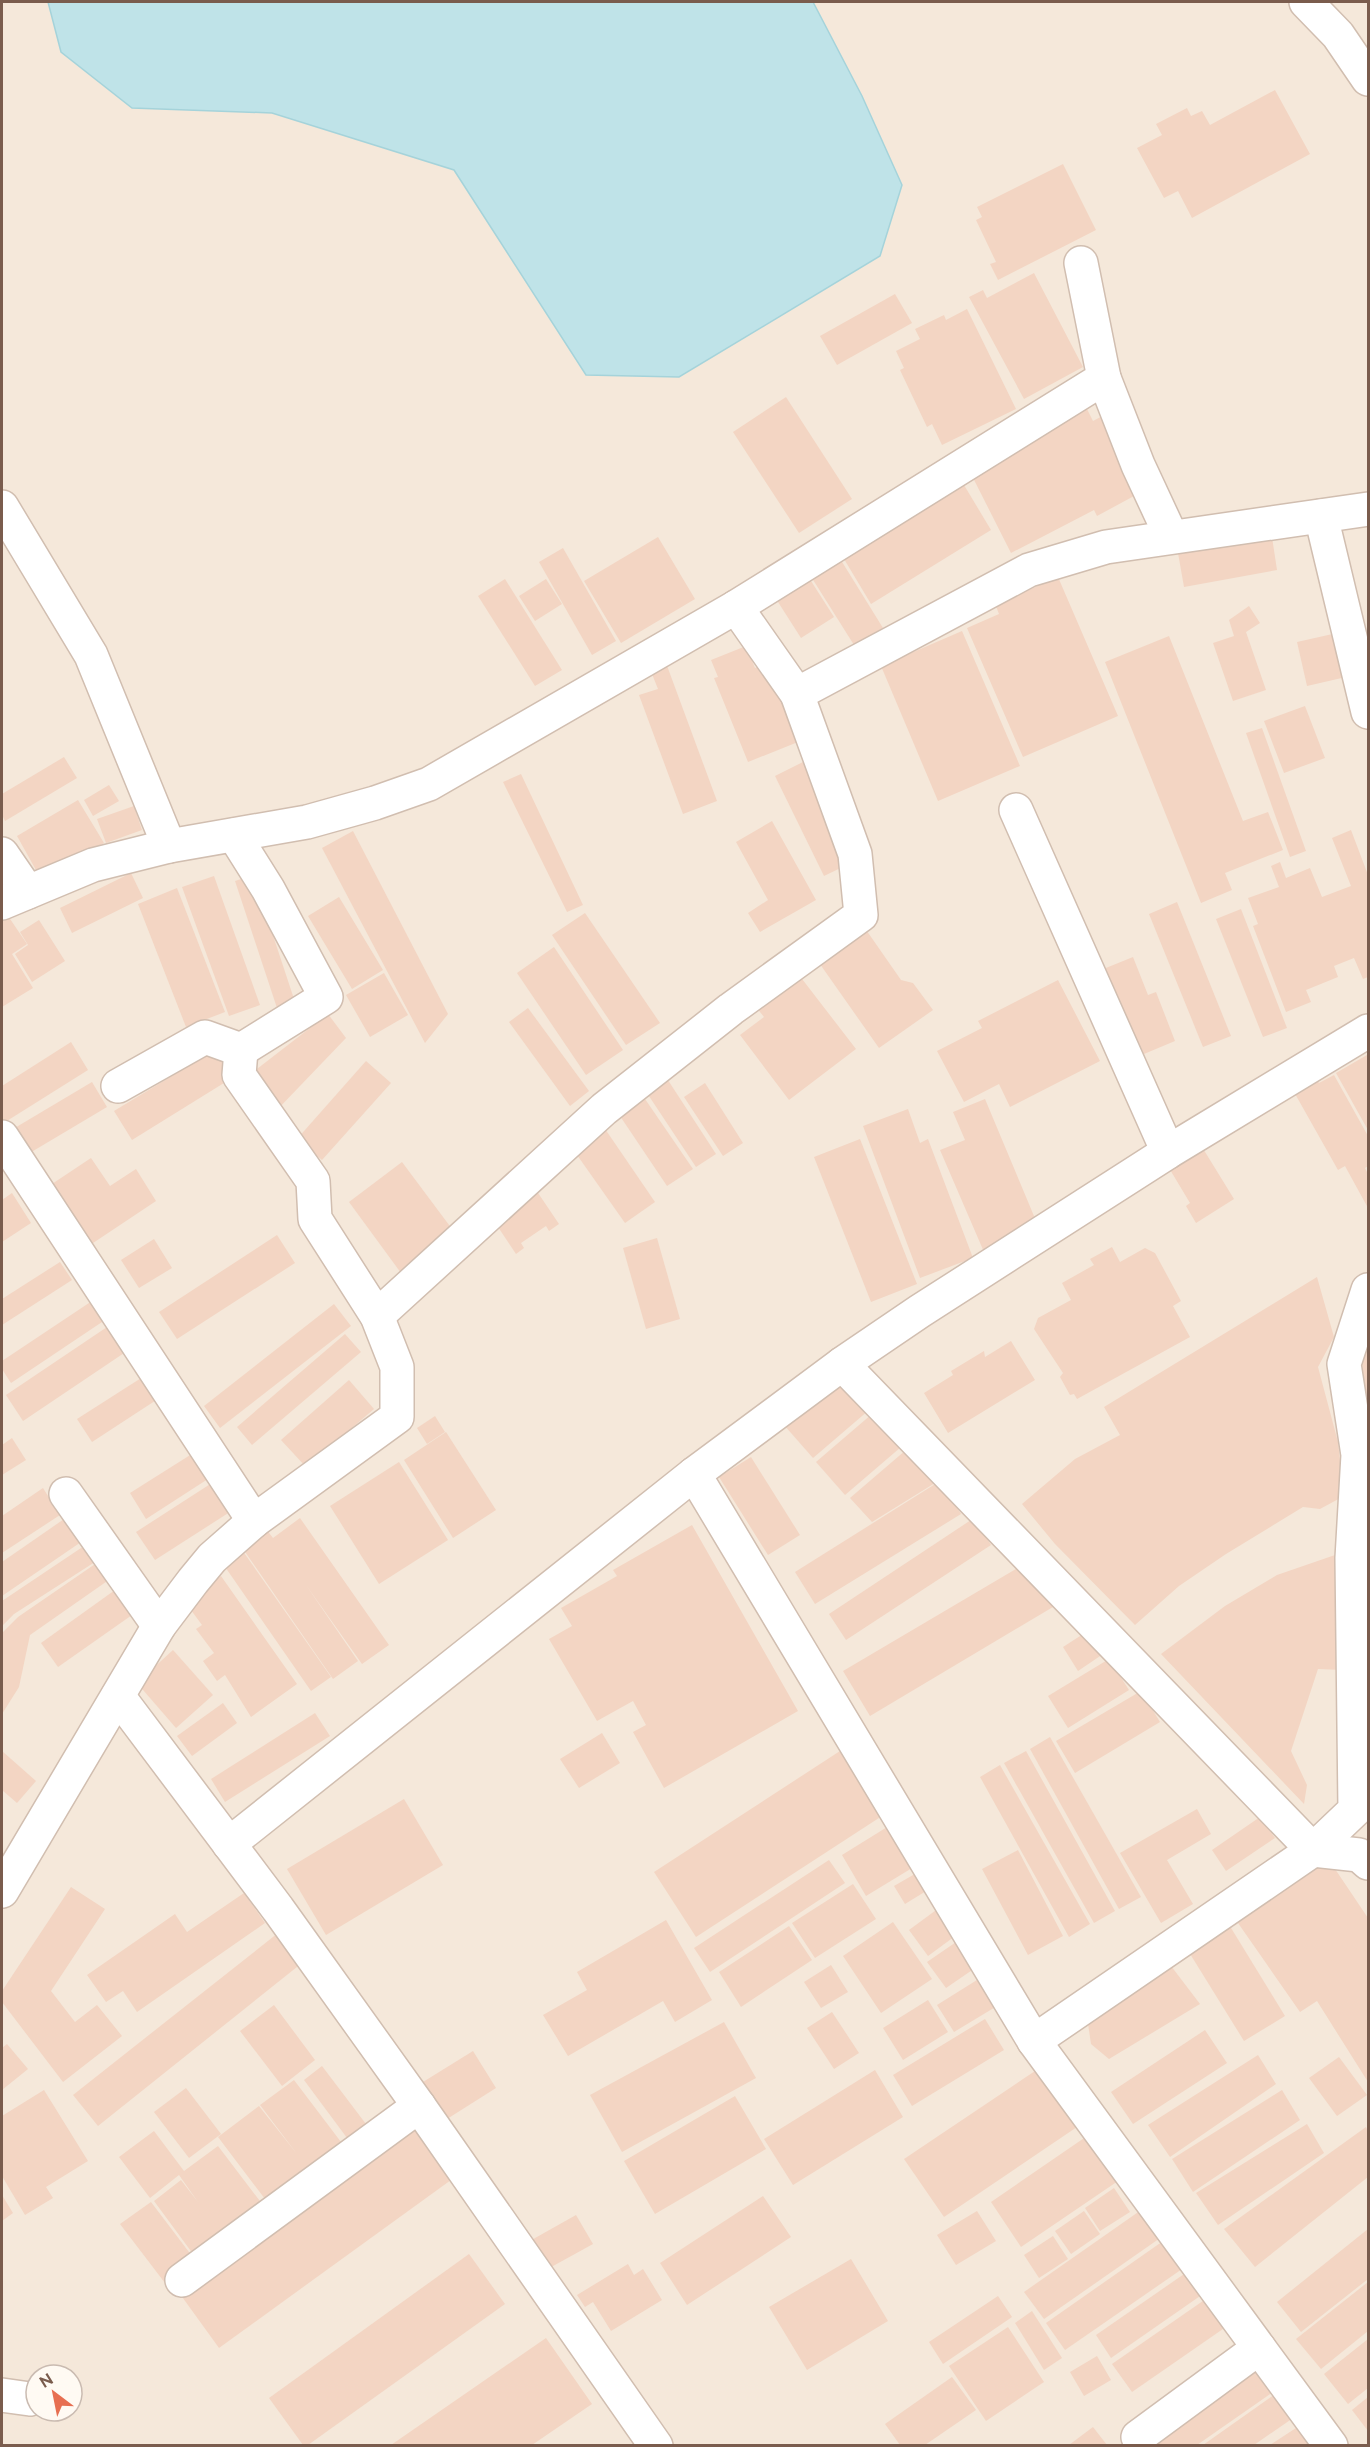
<svg xmlns="http://www.w3.org/2000/svg" width="1370" height="2447" viewBox="0 0 1370 2447" font-family="Raleway,sans-serif">
	<style>
		.residential { fill: #f5e8da; fill-rule: evenodd }
		.water { fill: #bfe3e8; stroke: #a5d3da; stroke-width: 1.5 }
		.building { fill: #f3d5c3 }
		.lines { fill: none; stroke-linecap: round; stroke-linejoin: round }
		.minor-casing { stroke: #d1beb0; stroke-width: 36 }
		.minor { stroke: #fff; stroke-width: 33 }
	</style>
	<rect width="100%" height="100%" fill="#fdf6ec"/>
	<path class="residential" d="M2,2H1368V2445L2,2446ZM36,2375H72V2411H36Z"/>
	<polygon class="water" points="48,2 813,2 862,96 902,185 880,256 679,377 586,375 454,170 272,113 132,108 61,52"/>
	<g class="building">
		<polygon points="1275,90 1310,154 1192,218 1178,191 1164,198 1137,148 1162,135 1156,124 1187,108 1191,116 1202,111 1210,125"/>
		<polygon points="1063,164 1096,230 998,280 990,264 996,262 976,220 982,217 977,207"/>
		<polygon points="1034,273 1083,367 1024,399 969,297 983,290 987,298"/>
		<polygon points="895,294 912,323 837,365 820,336"/>
		<polygon points="967,309 1016,409 942,445 932,424 927,427 900,370 904,368 896,351 920,339 915,329 944,315 946,320"/>
		<polygon points="786,397 852,499 799,533 733,432"/>
		<polygon points="1085,405 1093,421 1108,413 1147,489 1097,516 1094,510 1011,553 967,466"/>
		<polygon points="958,475 991,530 871,604 838,549"/>
		<polygon points="658,537 695,599 621,643 584,581"/>
		<polygon points="1272,537 1277,570 1184,587 1178,553"/>
		<polygon points="563,548 616,641 592,655 539,562"/>
		<polygon points="839,557 883,628 854,645 810,575"/>
		<polygon points="804,570 834,617 801,638 771,591"/>
		<polygon points="1058,577 1118,716 1023,757 967,628 999,614 992,596 1018,585 1022,593"/>
		<polygon points="505,579 562,670 535,686 478,596"/>
		<polygon points="546,579 562,604 535,621 519,596"/>
		<polygon points="1249,606 1260,623 1246,632 1266,690 1233,701 1213,643 1234,636 1229,620"/>
		<polygon points="962,631 1020,766 938,801 881,666"/>
		<polygon points="1337,633 1346,677 1307,686 1297,642"/>
		<polygon points="1169,636 1243,821 1268,812 1283,850 1225,873 1232,890 1201,903 1105,662"/>
		<polygon points="746,646 755,668 766,663 798,742 748,762 714,678 718,677 711,660"/>
		<polygon points="666,663 717,801 683,814 639,695 658,689 650,669"/>
		<polygon points="1305,706 1325,758 1284,773 1264,721"/>
		<polygon points="1262,728 1306,851 1290,857 1246,733"/>
		<polygon points="64,757 77,778 5,821 2,815 2,794"/>
		<polygon points="803,762 853,862 824,876 775,776"/>
		<polygon points="521,774 583,905 567,912 503,782"/>
		<polygon points="109,785 119,801 93,816 84,800"/>
		<polygon points="78,800 104,843 41,879 17,836"/>
		<polygon points="134,806 142,830 106,843 97,819"/>
		<polygon points="772,821 816,900 760,932 748,913 768,900 736,842"/>
		<polygon points="1351,830 1368,875 1368,977 1363,979 1354,958 1334,966 1338,977 1306,990 1311,1002 1286,1012 1253,926 1258,924 1248,898 1279,887 1271,866 1280,862 1286,878 1310,868 1322,897 1351,886 1332,838"/>
		<polygon points="353,831 448,1014 425,1043 322,848"/>
		<polygon points="131,873 143,898 72,933 60,908"/>
		<polygon points="253,875 296,1005 278,1011 235,881"/>
		<polygon points="214,876 260,1005 229,1016 182,887"/>
		<polygon points="177,888 225,1012 186,1027 138,904"/>
		<polygon points="339,897 383,970 352,989 308,916"/>
		<polygon points="1177,902 1231,1036 1203,1047 1149,914"/>
		<polygon points="1241,909 1287,1028 1263,1037 1216,919"/>
		<polygon points="4,910 27,944 12,954 33,988 2,1007 2,912"/>
		<polygon points="585,913 660,1023 626,1045 552,935"/>
		<polygon points="39,920 65,961 32,982 15,954 28,945 20,932"/>
		<polygon points="862,924 901,980 913,983 933,1010 879,1048 815,957"/>
		<polygon points="554,947 623,1050 586,1075 517,973"/>
		<polygon points="1133,957 1148,995 1156,992 1175,1041 1144,1054 1135,1044 1096,972"/>
		<polygon points="384,973 408,1015 370,1037 346,995"/>
		<polygon points="799,975 856,1049 789,1100 740,1035 764,1017 756,1007"/>
		<polygon points="1058,980 1100,1061 1010,1107 999,1084 964,1102 937,1051 982,1028 978,1021"/>
		<polygon points="528,1008 589,1091 570,1106 509,1022"/>
		<polygon points="328,1014 346,1038 276,1111 249,1075"/>
		<polygon points="71,1042 88,1070 2,1124 2,1086"/>
		<polygon points="215,1050 232,1078 132,1140 114,1111"/>
		<polygon points="1367,1055 1368,1058 1368,1130 1336,1073"/>
		<polygon points="366,1061 391,1083 322,1160 297,1139"/>
		<polygon points="664,1074 716,1154 696,1167 643,1087"/>
		<polygon points="1334,1075 1368,1136 1368,1166 1365,1168 1368,1174 1368,1208 1345,1166 1338,1170 1294,1092 1317,1079 1319,1083"/>
		<polygon points="92,1082 107,1107 23,1157 8,1132"/>
		<polygon points="705,1083 743,1143 723,1156 684,1097"/>
		<polygon points="645,1099 693,1169 667,1186 620,1116"/>
		<polygon points="985,1099 1039,1228 984,1252 940,1150 965,1140 953,1112"/>
		<polygon points="908,1109 920,1143 928,1139 973,1258 920,1278 863,1126"/>
		<polygon points="601,1123 655,1202 625,1223 570,1145"/>
		<polygon points="860,1139 917,1284 871,1302 814,1157"/>
		<polygon points="1202,1147 1234,1199 1196,1223 1186,1206 1190,1203 1169,1168"/>
		<polygon points="91,1158 110,1186 136,1169 156,1201 87,1247 43,1190"/>
		<polygon points="402,1162 455,1233 401,1273 349,1202"/>
		<polygon points="532,1184 559,1224 549,1231 546,1226 521,1243 524,1248 516,1254 492,1218"/>
		<polygon points="12,1193 31,1223 2,1242 2,1200"/>
		<polygon points="277,1235 295,1263 177,1339 159,1312"/>
		<polygon points="657,1238 680,1319 646,1329 623,1248"/>
		<polygon points="154,1239 172,1268 139,1288 121,1260"/>
		<polygon points="1112,1247 1120,1262 1145,1248 1155,1253 1181,1301 1173,1306 1190,1337 1077,1399 1074,1394 1070,1395 1060,1377 1063,1373 1034,1329 1038,1318 1071,1300 1062,1283 1094,1265 1090,1259"/>
		<polygon points="60,1262 72,1280 2,1325 2,1299"/>
		<polygon points="1317,1277 1334,1337 1318,1367 1338,1442 1344,1496 1320,1509 1303,1507 1226,1554 1179,1586 1135,1625 1055,1544 1022,1504 1075,1459 1120,1435 1104,1407"/>
		<polygon points="92,1301 105,1320 11,1383 2,1369 2,1361"/>
		<polygon points="334,1304 351,1326 220,1428 204,1406"/>
		<polygon points="116,1321 133,1347 23,1421 6,1395"/>
		<polygon points="345,1334 361,1352 252,1445 237,1427"/>
		<polygon points="1011,1341 1035,1380 948,1433 924,1393 953,1375 951,1371 984,1351 985,1357"/>
		<polygon points="1368,1341 1368,1409 1364,1398 1362,1355"/>
		<polygon points="149,1373 164,1395 92,1442 77,1419"/>
		<polygon points="840,1376 869,1410 813,1458 784,1425"/>
		<polygon points="349,1380 374,1409 306,1467 281,1440"/>
		<polygon points="872,1414 901,1447 845,1495 816,1462"/>
		<polygon points="435,1416 445,1432 427,1444 417,1428"/>
		<polygon points="446,1432 496,1510 453,1538 404,1460"/>
		<polygon points="12,1438 26,1460 2,1475 2,1445"/>
		<polygon points="906,1450 935,1483 872,1522 850,1498"/>
		<polygon points="195,1452 211,1477 146,1519 130,1493"/>
		<polygon points="751,1457 800,1535 768,1555 719,1477"/>
		<polygon points="399,1462 448,1540 379,1584 330,1506"/>
		<polygon points="215,1481 233,1510 155,1560 136,1532"/>
		<polygon points="940,1481 961,1514 815,1604 795,1572"/>
		<polygon points="43,1488 60,1515 2,1553 2,1516"/>
		<polygon points="67,1517 84,1540 2,1596 2,1562"/>
		<polygon points="300,1518 389,1645 362,1664 306,1585 358,1661 333,1679 241,1546 266,1529 273,1538"/>
		<polygon points="974,1518 991,1545 846,1640 829,1614"/>
		<polygon points="692,1525 798,1711 664,1788 633,1732 646,1725 633,1701 597,1721 549,1639 572,1626 561,1608 617,1576 613,1570"/>
		<polygon points="87,1544 98,1560 14,1614 2,1626 2,1601"/>
		<polygon points="240,1547 331,1677 311,1691 221,1561"/>
		<polygon points="1335,1555 1342,1619 1342,1670 1318,1669 1291,1751 1307,1785 1304,1804 1161,1654 1225,1606 1277,1575"/>
		<polygon points="101,1560 113,1577 30,1635 19,1687 2,1714 2,1633 18,1617"/>
		<polygon points="1026,1563 1053,1607 870,1716 843,1671"/>
		<polygon points="221,1576 297,1684 251,1717 225,1675 217,1681 203,1661 214,1653 196,1629 202,1625 188,1606 194,1596"/>
		<polygon points="115,1590 132,1615 58,1667 41,1643"/>
		<polygon points="1091,1629 1106,1652 1078,1671 1063,1647"/>
		<polygon points="173,1650 213,1695 176,1728 137,1683"/>
		<polygon points="1109,1659 1129,1690 1068,1728 1048,1696"/>
		<polygon points="1141,1691 1160,1722 1075,1773 1056,1741"/>
		<polygon points="223,1703 237,1723 192,1756 177,1736"/>
		<polygon points="315,1713 330,1736 225,1802 211,1779"/>
		<polygon points="602,1733 620,1763 579,1788 560,1759"/>
		<polygon points="1050,1737 1141,1897 1119,1909 1030,1749"/>
		<polygon points="2,1751 36,1781 17,1803 2,1790"/>
		<polygon points="840,1751 882,1816 696,1937 654,1872"/>
		<polygon points="1026,1751 1115,1911 1094,1923 1004,1763"/>
		<polygon points="1000,1765 1090,1924 1069,1937 980,1777"/>
		<polygon points="404,1799 443,1865 326,1935 287,1869"/>
		<polygon points="1197,1809 1211,1834 1167,1860 1193,1904 1161,1923 1120,1853"/>
		<polygon points="1260,1817 1275,1838 1226,1871 1212,1850"/>
		<polygon points="892,1824 917,1865 866,1896 842,1855"/>
		<polygon points="1018,1850 1063,1936 1028,1955 982,1869"/>
		<polygon points="829,1860 845,1883 710,1972 694,1948"/>
		<polygon points="1329,1860 1368,1918 1368,2082 1317,2001 1300,2012 1238,1923"/>
		<polygon points="920,1871 931,1888 905,1904 894,1886"/>
		<polygon points="853,1884 876,1919 815,1958 792,1923"/>
		<polygon points="71,1887 105,1909 51,1991 75,2022 97,2005 122,2036 63,2082 2,2002 2,1991"/>
		<polygon points="244,1893 265,1923 137,2012 123,1991 106,2002 87,1975 175,1914 187,1932"/>
		<polygon points="943,1905 962,1931 928,1956 909,1930"/>
		<polygon points="666,1920 712,2000 675,2022 663,2001 568,2056 543,2015 587,1990 577,1972"/>
		<polygon points="893,1922 932,1979 881,2013 843,1956"/>
		<polygon points="1228,1923 1285,2016 1244,2041 1187,1949"/>
		<polygon points="789,1926 812,1960 741,2007 719,1972"/>
		<polygon points="278,1933 302,1963 98,2126 73,2095"/>
		<polygon points="962,1938 981,1964 946,1988 927,1962"/>
		<polygon points="1168,1962 1200,2004 1109,2059 1091,2044 1087,2017"/>
		<polygon points="831,1965 848,1992 821,2008 804,1982"/>
		<polygon points="985,1975 1002,2003 954,2032 937,2005"/>
		<polygon points="928,2000 948,2032 903,2060 883,2028"/>
		<polygon points="274,2005 315,2060 282,2086 240,2031"/>
		<polygon points="832,2012 859,2053 834,2069 807,2028"/>
		<polygon points="985,2019 1004,2050 912,2106 893,2075"/>
		<polygon points="724,2022 756,2078 622,2152 590,2095"/>
		<polygon points="1205,2030 1227,2063 1133,2124 1111,2092"/>
		<polygon points="7,2044 28,2069 2,2090 2,2048"/>
		<polygon points="473,2051 496,2088 447,2119 423,2082"/>
		<polygon points="1258,2055 1276,2084 1170,2157 1148,2125"/>
		<polygon points="1339,2057 1367,2095 1337,2116 1309,2078"/>
		<polygon points="322,2066 372,2132 353,2146 304,2080"/>
		<polygon points="1038,2069 1077,2127 944,2217 904,2159"/>
		<polygon points="875,2070 903,2117 793,2185 764,2139"/>
		<polygon points="294,2080 341,2142 265,2199 218,2137 259,2106 297,2154 260,2105"/>
		<polygon points="186,2088 221,2134 189,2158 154,2112"/>
		<polygon points="44,2090 88,2161 46,2187 53,2198 25,2215 2,2176 2,2116"/>
		<polygon points="1282,2090 1300,2120 1193,2192 1172,2159"/>
		<polygon points="735,2096 766,2149 655,2214 624,2161"/>
		<polygon points="1307,2124 1324,2153 1218,2225 1196,2193"/>
		<polygon points="412,2126 451,2180 219,2348 180,2294"/>
		<polygon points="1366,2127 1368,2131 1368,2177 1255,2267 1224,2229"/>
		<polygon points="154,2131 184,2171 218,2146 266,2209 196,2258 154,2201 181,2180 198,2202 179,2175 150,2198 119,2157"/>
		<polygon points="1090,2134 1121,2179 1021,2247 991,2202"/>
		<polygon points="1114,2188 1130,2212 1100,2231 1085,2208"/>
		<polygon points="2,2195 13,2213 2,2221"/>
		<polygon points="763,2196 791,2237 687,2305 660,2263"/>
		<polygon points="151,2202 195,2260 165,2283 120,2224"/>
		<polygon points="1144,2208 1163,2236 1044,2319 1024,2292"/>
		<polygon points="977,2211 996,2241 956,2265 937,2235"/>
		<polygon points="1084,2211 1100,2234 1071,2254 1055,2231"/>
		<polygon points="576,2215 593,2244 544,2271 528,2242"/>
		<polygon points="1368,2229 1368,2279 1301,2332 1277,2302"/>
		<polygon points="1053,2236 1068,2259 1039,2278 1024,2255"/>
		<polygon points="1166,2239 1185,2267 1065,2350 1046,2323"/>
		<polygon points="469,2254 505,2304 308,2445 303,2445 269,2398"/>
		<polygon points="851,2259 888,2321 807,2370 769,2307"/>
		<polygon points="628,2264 634,2275 643,2269 662,2300 611,2331 593,2302 585,2307 577,2295"/>
		<polygon points="1187,2272 1203,2294 1111,2358 1096,2335"/>
		<polygon points="1368,2282 1368,2331 1321,2369 1296,2339"/>
		<polygon points="1213,2294 1233,2322 1132,2392 1112,2364"/>
		<polygon points="998,2296 1012,2317 943,2364 929,2342"/>
		<polygon points="1032,2311 1062,2358 1044,2370 1015,2323"/>
		<polygon points="1008,2327 1044,2382 986,2421 949,2366"/>
		<polygon points="546,2338 592,2404 532,2445 391,2445"/>
		<polygon points="1368,2339 1368,2388 1348,2404 1324,2374"/>
		<polygon points="1097,2356 1111,2380 1084,2396 1070,2372"/>
		<polygon points="1258,2366 1276,2390 1197,2445 1147,2445"/>
		<polygon points="952,2377 976,2410 925,2445 900,2445 885,2424"/>
		<polygon points="1278,2392 1296,2416 1254,2445 1203,2445"/>
		<polygon points="1368,2397 1368,2431 1352,2410"/>
		<polygon points="1093,2427 1107,2445 1069,2445"/>
		<polygon points="1296,2428 1309,2445 1270,2445"/>
	</g>
	<g class="lines">
		<g class="minor-casing">
			<g id="minor">
				<polyline points="1306,2 1338,35 1368,79"/>
				<polyline points="1104,378 1138,465 1171,536"/>
				<polyline points="2,507 91,655 169,846"/>
				<polyline points="1321,516 1368,712"/>
				<polyline points="797,694 1029,570 1106,547 1368,509"/>
				<polyline points="1016,810 1168,1152"/>
				<polyline points="2,854 28,892"/>
				<polyline points="2,903 93,865 169,846 307,822 375,803 429,784 736,607 1104,378 1081,263"/>
				<polyline points="118,1086 205,1037 241,1050 326,997 268,889 234,835"/>
				<polyline points="2,1137 254,1521"/>
				<polyline points="377,1316 604,1109 731,1009 861,915 855,854 797,694 736,607"/>
				<polyline points="842,1364 1313,1850 1359,1855 1368,1863"/>
				<polyline points="694,1474 1034,2041 1331,2446"/>
				<polyline points="66,1494 159,1626"/>
				<polyline points="118,1696 278,1909 419,2106 656,2446"/>
				<polyline points="229,1844 694,1474 842,1364 920,1311 1168,1152 1368,1031"/>
				<polyline points="2,1891 159,1626 193,1581 212,1558 254,1521 397,1417 397,1367 377,1316 315,1219 313,1181 239,1075 241,1050"/>
				<polyline points="1034,2041 1313,1850 1355,1810 1352,1558 1358,1455 1344,1364 1368,1290"/>
				<polyline points="182,2280 419,2106"/>
				<polyline points="2,2395 30,2399"/>
				<polyline points="1138,2437 1259,2348"/>
			</g>
		</g>
		<use href="#minor" class="minor"/>
	</g>
	<rect width="1370" height="2447" fill="none" stroke="#7a5c4d" stroke-width="6"/>
	<g transform="translate(54 2393) rotate(328)"><circle r="28" fill="#fffaf3" stroke="#cabbb1" stroke-width="1.5"/>
	<path d="M0-4.5L10 22L0 15L-10 22Z" fill="#e76f51"/>
	<text y="-9" font-size="16" font-weight="bold" text-anchor="middle" fill="#7a5c4d">N</text>
	</g>
</svg>
